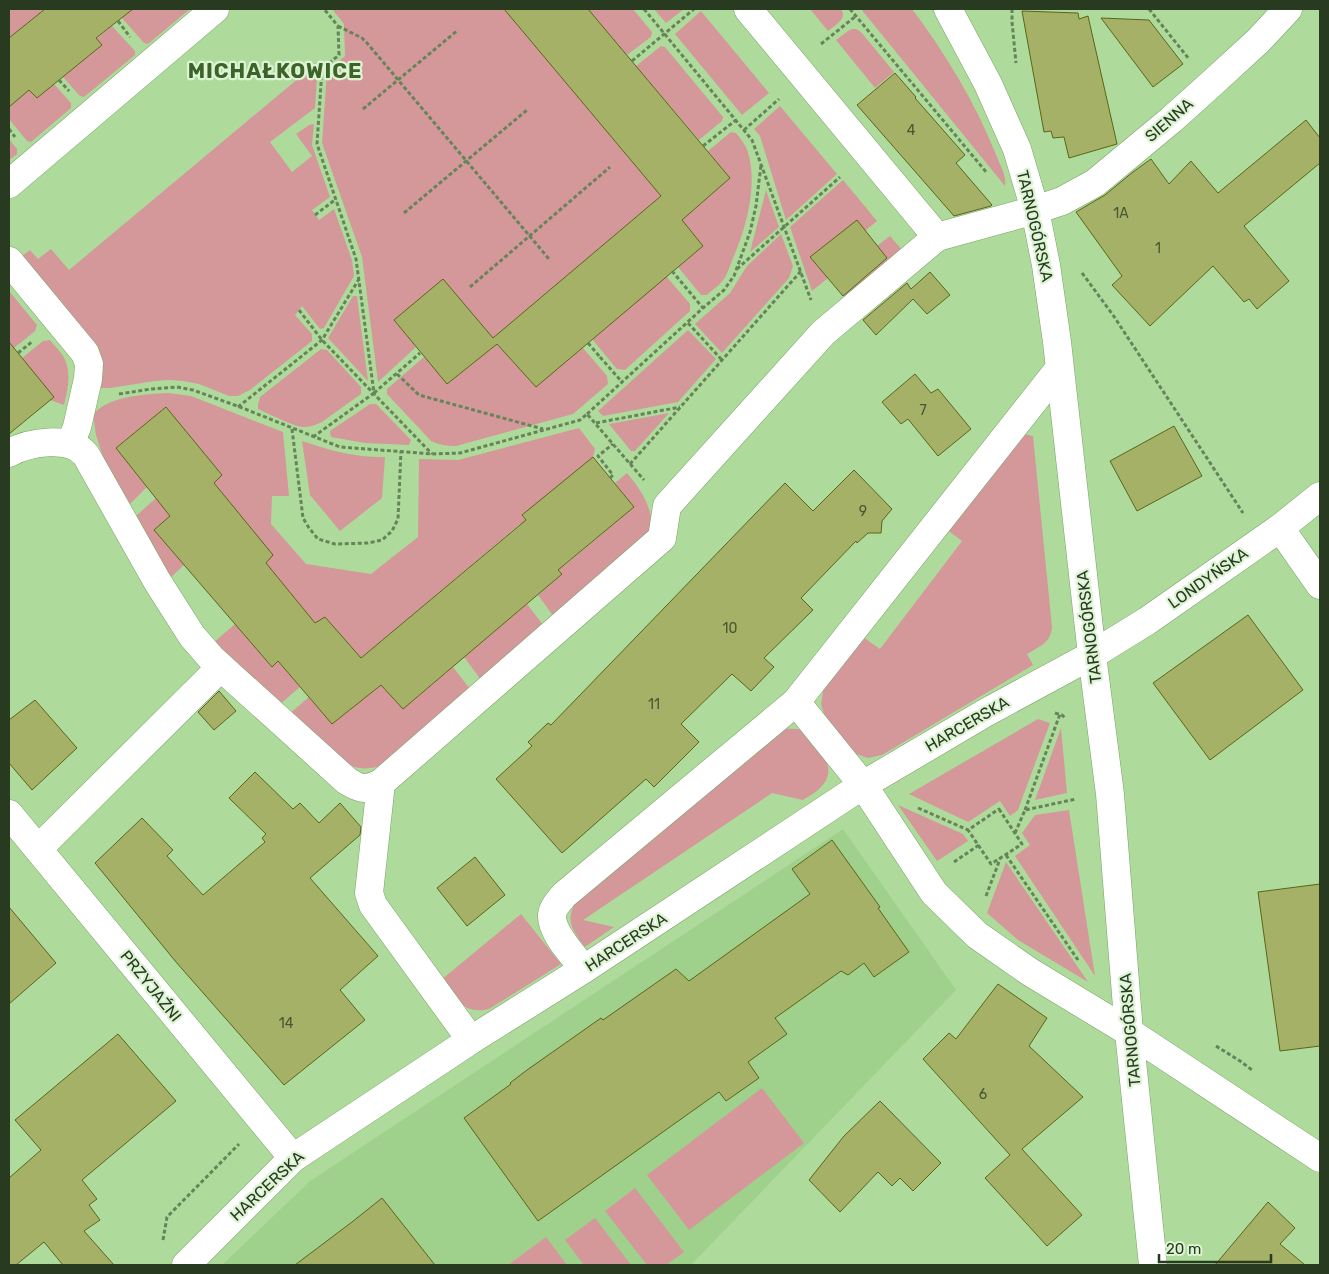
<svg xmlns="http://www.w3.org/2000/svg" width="1329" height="1274" viewBox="0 0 1329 1274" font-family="Rubik,sans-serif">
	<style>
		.built { fill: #a0d18c }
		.green { fill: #d4989a }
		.building { fill: #a4b167; stroke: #5b6519 }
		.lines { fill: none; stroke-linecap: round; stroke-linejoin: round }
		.minor-casing { stroke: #77a265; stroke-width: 29 }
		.path { stroke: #668459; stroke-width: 3; stroke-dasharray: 4 2.5; stroke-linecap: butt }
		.minor { stroke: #fff; stroke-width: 28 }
		.labels { text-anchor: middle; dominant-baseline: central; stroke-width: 4.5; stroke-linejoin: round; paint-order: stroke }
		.number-label { font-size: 14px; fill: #475832 }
		.street-label { font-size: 16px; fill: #283a20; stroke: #ddf4d4 }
		.district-label { font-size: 21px; font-weight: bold; letter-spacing: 1px; fill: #3c642a; stroke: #ddf4d4 }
	</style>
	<rect width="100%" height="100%" fill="#aedb9b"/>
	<polygon class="built" points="843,829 956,990 691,1265 222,1265 310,1181"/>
	<g class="green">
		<polygon points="9,9 45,9 9,38"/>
		<polygon points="132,9 190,9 148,44 144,43 122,18"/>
		<polygon points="332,9 504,9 661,196 493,338 443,280 394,320 416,347 378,382 362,257 322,143 327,71 345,56 344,24"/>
		<polygon points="588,9 633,9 652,32 651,37 627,55"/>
		<polygon points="654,9 684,9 666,23"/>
		<path d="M810,9H841C848,19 835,25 828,31Z"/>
		<path d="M861,9H912C946,54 976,104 997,157C1000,165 1007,176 1005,186Z"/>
		<polygon points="701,11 769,93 742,115 675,34"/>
		<polygon points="112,26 135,51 135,55 84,97 80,96 63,77 101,45 96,39"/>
		<polygon points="852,29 856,29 861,32 894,72 875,88 836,40 848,31"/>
		<polygon points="661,46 665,47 723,117 722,121 699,140 636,66"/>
		<polygon points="318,62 315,108 270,142 292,172 312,156 296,134 309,125 314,124 312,145 330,197 312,210 319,220 334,209 352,260 354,276 324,328 320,329 302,306 295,315 312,334 312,341 250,390 238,396 229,396 199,384 183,381 169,380 155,381 110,388 102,388 98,386 21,257 30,250 38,259 51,249 69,270"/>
		<polygon points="54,84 71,103 71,108 31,142 27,141 9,119 9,107 29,90 37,98"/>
		<polygon points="780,106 837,174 786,220 760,136 754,129"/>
		<path d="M731,132L736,133C742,140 747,147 749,156C757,188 746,229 733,258C730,265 728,273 724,279C720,285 712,290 707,295H701L678,267L703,246L682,220L730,178L708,151Z"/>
		<polygon points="9,139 17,149 17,154 9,160"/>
		<polygon points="843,180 877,221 865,231 828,278 812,291 790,227"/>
		<polygon points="766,190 779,227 750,252"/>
		<polygon points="781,234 793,266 789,278 722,353 695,324 730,293 747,266"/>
		<polygon points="890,236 902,250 846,299 842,295 886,257 877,246"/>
		<polygon points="666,276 690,304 690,311 625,370 617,369 592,339"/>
		<polygon points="9,291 37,325 35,331 14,348 9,342"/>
		<polygon points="353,296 357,296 368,381 328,338"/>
		<polygon points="688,330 716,359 678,402 603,416 598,411"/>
		<path d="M50,340C54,345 60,351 63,356C72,371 68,389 64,405L50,400L22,358L43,341Z"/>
		<path d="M497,344L535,386L583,348L607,376L608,384L573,414L456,446C447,446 439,445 431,441L387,394V389L424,357L447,384Z"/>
		<path d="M321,349L327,350L361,387V394L322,422C316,425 310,427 303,427C293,426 269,414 258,409V404L260,397Z"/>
		<path d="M168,393L191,396L283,432L289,496H272L271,524L306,564L371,574L418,537L419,459L458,460L579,428L595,449L593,457L522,516L564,566L634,507L615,483L627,473C642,491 650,504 653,528L557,621L538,595L562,574L520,524L361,658L325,617L315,623L266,563L272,555L214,483L222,475L166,407L116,448L147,487L129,505L103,457L96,435L93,415C106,396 147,394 168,393Z"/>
		<polygon points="370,404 376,404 411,440 409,445 365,443 331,437 330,431"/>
		<polygon points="669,413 635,451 631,451 609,424"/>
		<path d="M1024,434L1033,436L1052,627C1051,643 1039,647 1027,654L1033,665L882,755L868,758L856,754L847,747L825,717L821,704L824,685L860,635L880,649L962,541L942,526Z"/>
		<path d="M302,441C333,451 352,457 385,457L382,498L340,531L310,495Z"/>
		<polygon points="156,498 171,516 154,530 184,565 170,578 135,517"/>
		<polygon points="527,604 547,630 484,684 464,657"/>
		<polygon points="235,624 271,666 278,661 300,687 278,706 213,643"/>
		<path d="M453,667L473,693L389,763C356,776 344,764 320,743C309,734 299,724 288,715L309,697L332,724L381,685L403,709Z"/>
		<polygon points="1038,719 1050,723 1018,810 1010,816 1000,801 968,822 909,794"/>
		<polygon points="1061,728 1067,793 1035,800"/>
		<path d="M784,729C791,729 797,728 804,731C808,734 811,739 814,743C823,754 834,768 825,782C820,790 811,795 803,800L772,793L583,920L614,927L585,947C571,928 565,921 577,899Z"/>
		<polygon points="898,805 963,834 968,841 937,861"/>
		<polygon points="1069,810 1095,976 1015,856 1030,845 1022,833 1035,815"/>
		<polygon points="1006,862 1088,982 1018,940 987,913"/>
		<path d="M521,914L561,964L489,1009C463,1015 455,998 441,980Z"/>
		<polygon points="762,1088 804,1143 689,1230 647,1175"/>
		<polygon points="635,1188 684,1252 666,1265 647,1265 605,1211"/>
		<polygon points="595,1218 631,1265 584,1265 565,1240"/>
		<polygon points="546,1237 567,1265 508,1265"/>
	</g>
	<g class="building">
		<polygon points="45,9 133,9 96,38 102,45 37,98 29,90 9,107 9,38"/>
		<polygon points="504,9 588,9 730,178 682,220 703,246 536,387 497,344 447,384 394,320 443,279 493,338 661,196"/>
		<polygon points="1022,11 1078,13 1079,19 1088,16 1117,144 1069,158 1064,137 1053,138 1051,131 1044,132"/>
		<polygon points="1101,18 1149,20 1183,64 1153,87"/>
		<polygon points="895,73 916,97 915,98 965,155 956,163 992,205 991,206 954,216 857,105"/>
		<polygon points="1306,120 1320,138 1320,163 1244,226 1289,281 1257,309 1249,299 1244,302 1213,266 1150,326 1112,285 1122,276 1076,212 1105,195 1133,172 1151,159 1169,184 1191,161 1218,193"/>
		<polygon points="857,220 887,258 843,296 810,257"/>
		<polygon points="930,272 950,295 927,314 913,299 876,335 863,320 907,283 911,289"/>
		<polygon points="9,342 54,397 9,434"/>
		<polygon points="915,374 931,393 938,389 971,429 938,456 908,419 901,424 882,402"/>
		<polygon points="166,407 222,475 214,483 273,555 266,563 315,623 325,617 361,658 526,520 522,515 593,457 634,507 558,570 562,574 403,709 381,685 332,724 278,661 272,667 154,530 170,516 116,448"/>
		<polygon points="1174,426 1202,476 1137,511 1110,461"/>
		<polygon points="854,470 892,509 882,521 881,533 868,533 857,543 856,541 801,598 813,610 764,658 774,667 751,691 732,674 681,724 699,742 654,787 646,779 562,853 496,779 532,746 528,742 548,723 551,725 785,483 813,511"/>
		<polygon points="1248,615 1303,690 1210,760 1153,683"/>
		<polygon points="219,691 236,711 214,730 198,712"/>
		<polygon points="35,700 77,748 32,790 9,763 9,720"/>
		<polygon points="255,772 293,809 300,803 319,823 340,803 361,827 360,835 310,878 378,956 340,990 365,1020 284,1085 176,962 95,863 142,818 173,850 167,856 203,895 265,842 262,838 266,834 229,798"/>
		<polygon points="832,840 880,907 878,908 909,952 874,977 864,963 848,975 841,971 775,1018 787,1034 748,1062 759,1078 726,1101 719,1092 538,1221 464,1118 511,1084 510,1083 527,1070 601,1018 603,1020 676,969 689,981 810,894 792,869"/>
		<polygon points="475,857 505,895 467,926 437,888"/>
		<polygon points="1320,884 1320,1046 1280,1051 1258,892"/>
		<polygon points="9,907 56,963 9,1004"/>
		<polygon points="998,984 1047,1018 1029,1046 1083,1097 1022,1149 1082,1215 1047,1246 985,1178 1010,1155 923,1059 949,1033 956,1039"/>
		<polygon points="118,1034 176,1101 82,1180 97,1199 89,1205 100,1220 84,1231 114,1265 63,1265 44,1242 16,1265 9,1265 9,1178 41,1150 15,1120"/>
		<polygon points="880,1101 941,1163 913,1191 900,1178 892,1186 878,1172 840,1212 809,1180 844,1136"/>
		<polygon points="382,1198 435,1265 295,1265 352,1222"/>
		<polygon points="1268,1202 1295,1228 1280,1244 1305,1265 1215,1265"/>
	</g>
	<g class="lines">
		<g class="minor-casing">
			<g id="minor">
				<polyline points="748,9 937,237 1035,210 1062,201 1095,183 1171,120 1210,85 1258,41 1288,9"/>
				<polyline points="948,9 988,84 1017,149 1035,210 1046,265 1057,342 1092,655 1110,794 1129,1032 1153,1265"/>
				<polyline points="9,184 215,9"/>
				<polyline points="9,261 85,353 89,364 88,379 77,427 70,444"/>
				<path d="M9,453C29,442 70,435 86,455L157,581L192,636L212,659L347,781C362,790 365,790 381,783"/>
				<polyline points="1280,528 1320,585"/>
				<polyline points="796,702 863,785 934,893 977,935 1030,972 1129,1032 1320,1158"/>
				<polyline points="9,814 293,1158"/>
				<polyline points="38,849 221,667"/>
				<path d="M584,969C574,956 551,933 552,915C553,907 559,901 564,895L796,702L1059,369"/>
				<polyline points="471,1040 373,905 369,893 381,783 662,538 667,506 823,333 937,237"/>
				<polyline points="186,1265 293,1158 471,1040 584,969 863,785 985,713 1092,655 1147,621 1280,528 1320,496"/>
			</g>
		</g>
		<g class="path">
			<polyline points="644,9 752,140 811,300"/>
			<polyline points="850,9 987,173"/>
			<polyline points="1012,9 1012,22 1016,63"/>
			<polyline points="1149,9 1189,59"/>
			<polyline points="118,21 130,37"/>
			<polyline points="338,26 362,38 367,43 549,259"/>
			<polyline points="821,44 856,16"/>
			<polyline points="632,61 694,9"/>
			<polyline points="59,80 69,91"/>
			<polyline points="363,109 458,30"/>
			<polyline points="9,129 15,137"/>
			<polyline points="744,130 779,99"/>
			<polyline points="703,146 736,120"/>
			<polyline points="404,213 527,110"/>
			<polyline points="315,215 336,199"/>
			<polyline points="737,269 840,177"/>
			<polyline points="672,271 703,308"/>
			<polyline points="1082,273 1113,315 1243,513"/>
			<polyline points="470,287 610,167"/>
			<polyline points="299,310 322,340 432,454"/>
			<polyline points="688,323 722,360"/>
			<polyline points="588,343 600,357"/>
			<polyline points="18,353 33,341"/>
			<polyline points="600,357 622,382"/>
			<polyline points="397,374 419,395 543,429"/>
			<polyline points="374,393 420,353"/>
			<polyline points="119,394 151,389 177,387 193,390 240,407 340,447 432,454 460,453 580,420 587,414 644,480"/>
			<polyline points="238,407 322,340 359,279"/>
			<polyline points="587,414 703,308 724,290 734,276 750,232 756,206 761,165"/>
			<polyline points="596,423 680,407"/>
			<polyline points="292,429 303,518 309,528 318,539 335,544 368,543 382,540 392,531 398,519 401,451"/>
			<polyline points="313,437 374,393 356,259 317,144 322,69 339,55 338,26 324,9"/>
			<polyline points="630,464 801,271"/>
			<polyline points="610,478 613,475 598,456 613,444"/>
			<polyline points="1055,713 1062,715 1066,719"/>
			<polyline points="918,808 968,830"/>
			<polygon points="999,809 1022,844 991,864 968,830"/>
			<polyline points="1025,810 1060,714"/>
			<polyline points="1015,833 1025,810 1076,799"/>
			<polyline points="1006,855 1078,960"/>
			<polyline points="954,862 979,845"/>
			<polyline points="986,896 1000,859"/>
			<polyline points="1216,1046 1240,1061 1252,1070"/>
			<polyline points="163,1240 167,1217 239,1144"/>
		</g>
		<use href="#minor" class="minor"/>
	</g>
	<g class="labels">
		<g class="number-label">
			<text x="911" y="130">4</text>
			<text x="1121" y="213">1A</text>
			<text x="1158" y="248">1</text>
			<text x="923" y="410">7</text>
			<text x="863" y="511">9</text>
			<text x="730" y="628">10</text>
			<text x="654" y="704">11</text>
			<text x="286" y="1023">14</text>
			<text x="983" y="1094">6</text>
		</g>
		<g class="street-label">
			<text transform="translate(1169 120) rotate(-41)">SIENNA</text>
			<text transform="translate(1035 226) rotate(77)">TARNOGÓRSKA</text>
			<text transform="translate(1208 578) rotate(-35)">LONDYŃSKA</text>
			<text transform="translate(1089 627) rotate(-97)">TARNOGÓRSKA</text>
			<text transform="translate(967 724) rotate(-30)">HARCERSKA</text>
			<text transform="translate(626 942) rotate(-33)">HARCERSKA</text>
			<text transform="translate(151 986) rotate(51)">PRZYJAŹNI</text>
			<text transform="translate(1130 1030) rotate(-95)">TARNOGÓRSKA</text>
			<text transform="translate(267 1186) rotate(-43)">HARCERSKA</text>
		</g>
		<g class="district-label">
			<text x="275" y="70">MICHAŁKOWICE</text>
		</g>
	</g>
	<rect width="1329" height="1274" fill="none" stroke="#283a20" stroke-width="20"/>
	<path d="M1159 1254v8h112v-8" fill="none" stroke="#283a20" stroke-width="2.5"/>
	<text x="1166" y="1254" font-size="15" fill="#283a20" stroke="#ddf4d4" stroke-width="4" paint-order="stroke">20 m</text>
</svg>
